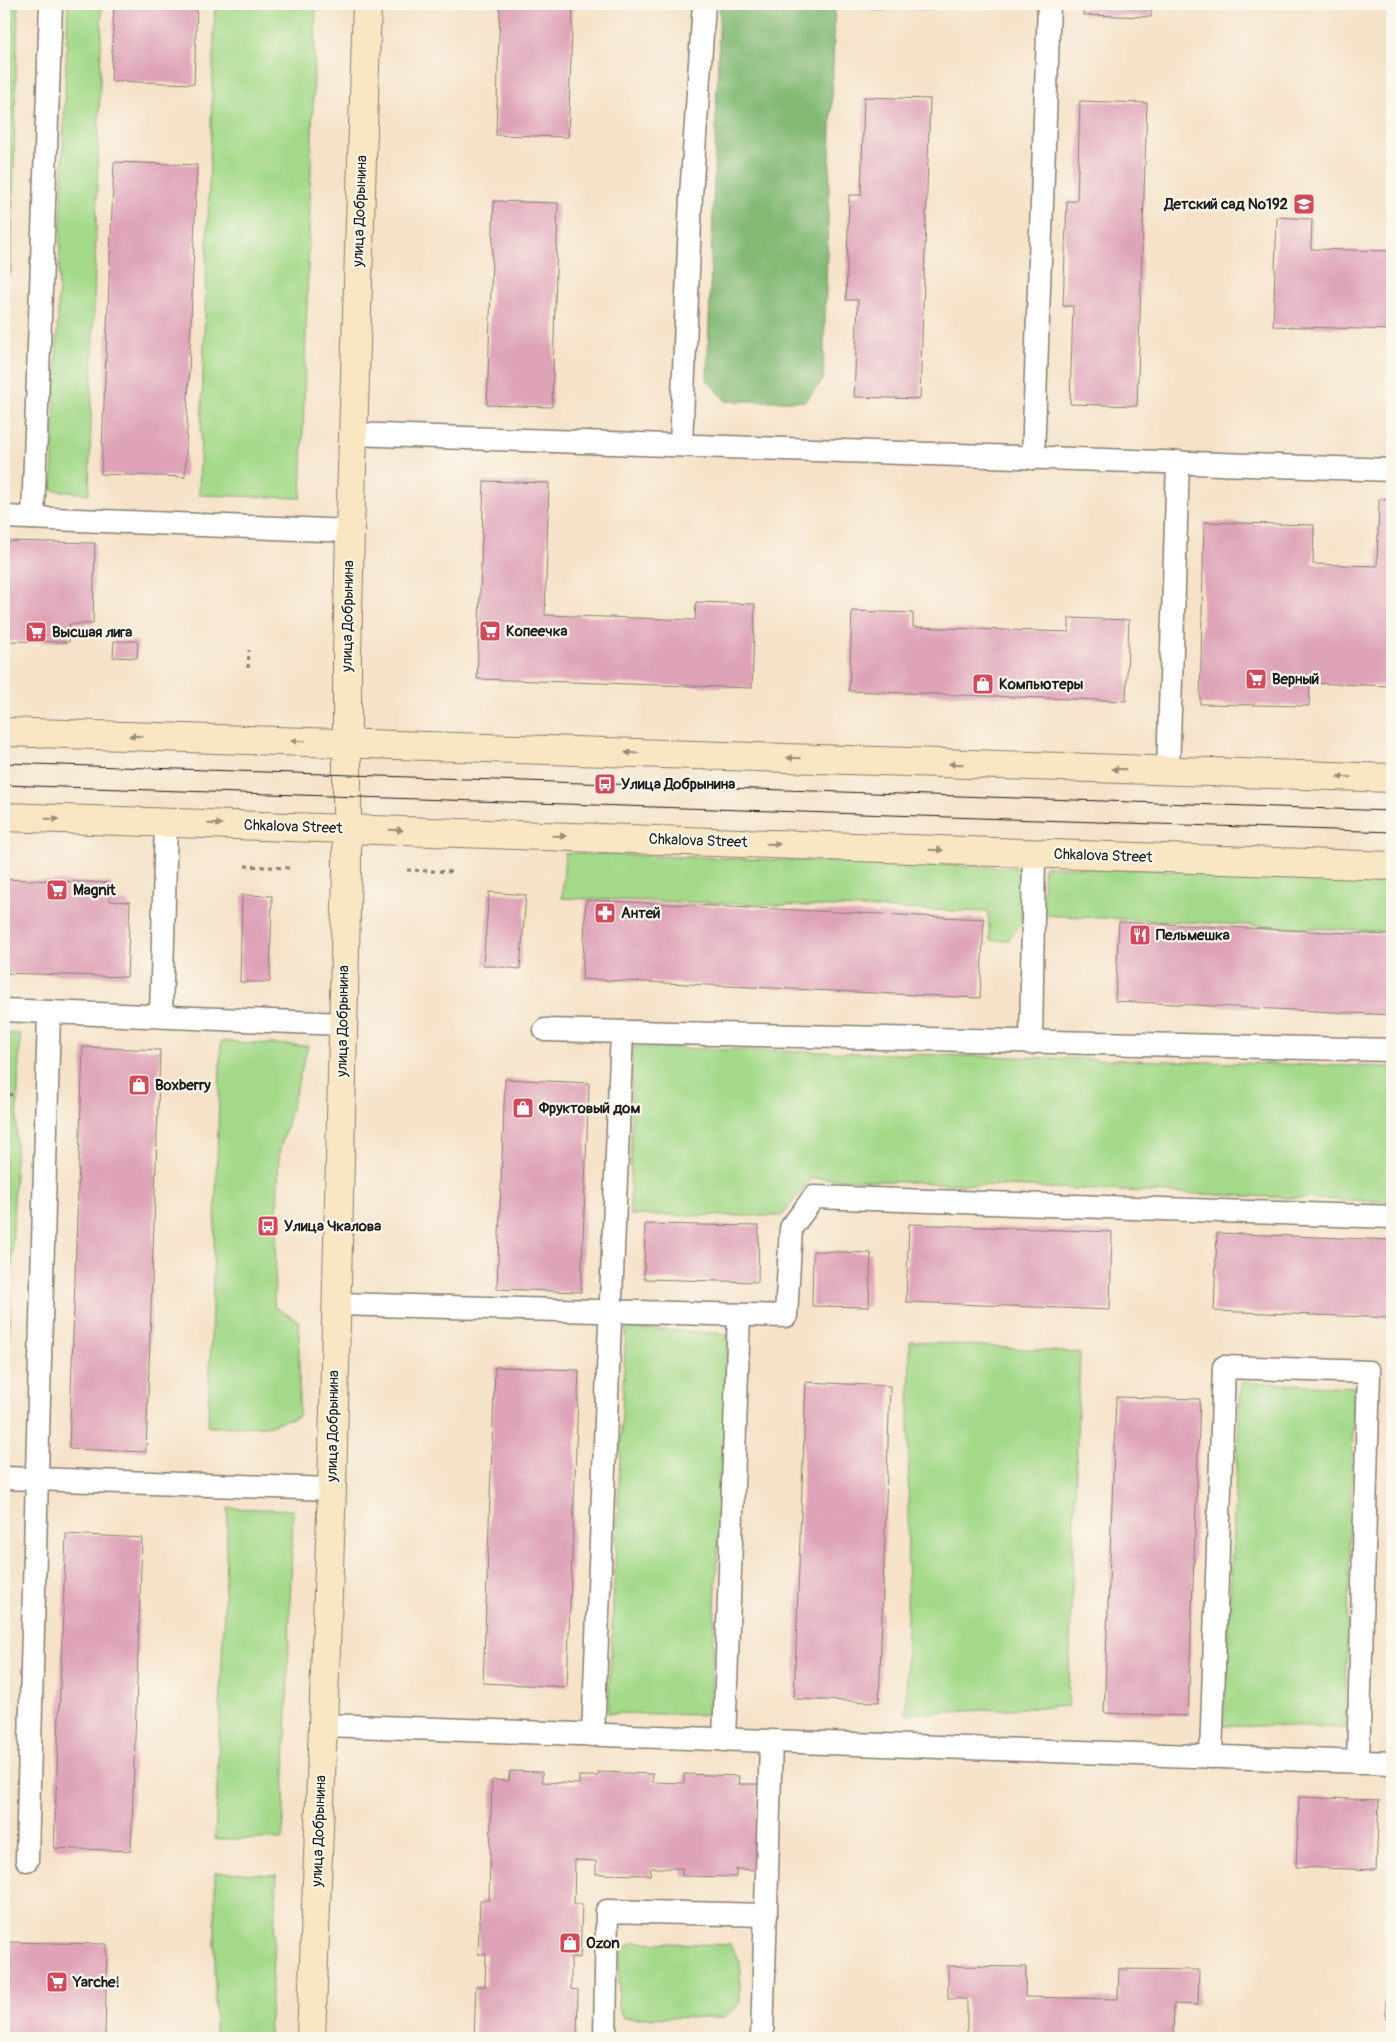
<svg xmlns="http://www.w3.org/2000/svg" width="1396" height="2042" viewBox="0 0 1396 2042" font-family="Pangolin,sans-serif">
	<style>
		.green { fill: #a4d989; stroke: #607a52 }
		.forest { fill: #83b975; stroke: #506a48 }
		.building { fill: #dea3b8 }
		.lines { fill: none; stroke-linecap: round; stroke-linejoin: round }
		.lane-casing { stroke: #887f72; stroke-width: 25 }
		.secondary-casing { stroke: #887f72; stroke-width: 30 }
		.path { stroke: #887f72; stroke-width: 3; stroke-dasharray: 4 4; stroke-linecap: butt }
		.lane { stroke: #fff; stroke-width: 22 }
		.secondary { stroke: #f9e7c3; stroke-width: 28 }
		.tram { stroke: #1c1c1c; stroke-width: 1 }
		.oneway { fill: #968c78 }
		.labels { text-anchor: middle; dominant-baseline: central; stroke-width: 4.5; stroke-linejoin: round; paint-order: stroke }
		.poi-label { font-size: 15px; font-weight: bold; fill: #1c1c1c; stroke: #fbf7ec; text-anchor: start }
		.street-label { font-size: 15px; fill: #1c1c1c; stroke: #fbf7ec }
	</style>
	<rect width="100%" height="100%" fill="#fbf7ec"/>
	<filter id="ink" filterUnits="userSpaceOnUse"><feTurbulence type="fractalNoise" baseFrequency=".02" numOctaves="2"/><feDisplacementMap in="SourceGraphic" scale="10" xChannelSelector="R" yChannelSelector="G"/><feConvolveMatrix kernelMatrix="1 2 1 2 8 2 1 2 1" color-interpolation-filters="sRGB"/></filter>
	<filter id="wash" filterUnits="userSpaceOnUse"><feTurbulence type="fractalNoise" baseFrequency=".0096" numOctaves="4" result="noise"/><feDisplacementMap in="SourceGraphic" scale="20" xChannelSelector="R" yChannelSelector="G"/><feGaussianBlur stdDeviation="1.12" result="paint"/><feColorMatrix in="noise" values="0 0 0 0 0 0 0 0 0 0 0 0 0 0 0 0 0 1.4 0 .05"/><feComposite in="paint" operator="in"/></filter>
	<g filter="url(#wash)">
		<rect width="100%" height="100%" fill="#f5e2c8"/>
		<g class="green">
			<polygon points="4,4 18,4 11,274 4,278"/>
			<polygon points="68,4 102,4 89,494 52,490"/>
			<polygon points="215,4 316,4 301,498 199,495"/>
			<polygon points="565,853 1023,868 1022,921 1008,941 990,940 988,912 562,898"/>
			<polygon points="1044,866 1392,879 1392,932 1042,915"/>
			<polygon points="4,1033 20,1034 5,1453 4,1453"/>
			<polygon points="221,1041 308,1046 279,1153 274,1307 299,1321 299,1416 266,1426 208,1427"/>
			<polygon points="632,1047 1392,1067 1392,1202 812,1178 782,1216 630,1215"/>
			<polygon points="626,1328 728,1334 710,1715 608,1713"/>
			<polygon points="910,1341 1080,1353 1068,1706 906,1714"/>
			<polygon points="1241,1382 1354,1387 1345,1728 1223,1725"/>
			<polygon points="228,1508 293,1510 283,1839 215,1839"/>
			<polygon points="215,1872 277,1875 269,2038 215,2038"/>
			<polygon points="634,1942 730,1945 740,1962 740,2004 725,2017 623,2018 618,2008 620,1952"/>
		</g>
		<polygon class="forest" points="720,4 835,4 823,380 805,401 726,401 707,380"/>
		<g id="blocks">
			<g class="building">
				<polygon points="114,4 197,4 194,84 111,81"/>
				<polygon points="500,4 573,4 568,137 496,135"/>
				<polygon points="868,4 933,4 933,10 868,8"/>
				<polygon points="1084,4 1151,4 1151,17 1083,15"/>
				<polygon points="864,97 930,99 920,399 854,397 858,300 846,300 849,195 861,195"/>
				<polygon points="1080,101 1147,103 1137,406 1070,404 1073,306 1063,306 1067,201 1077,201"/>
				<polygon points="114,162 197,165 185,477 101,474"/>
				<polygon points="494,201 558,203 552,407 487,405"/>
				<polygon points="1277,217 1312,219 1311,249 1392,251 1392,330 1273,326"/>
				<polygon points="484,481 549,483 545,615 695,620 696,602 755,604 752,688 477,679"/>
				<polygon points="1379,499 1392,500 1392,686 1310,683 1309,706 1200,704 1204,522 1314,525 1313,564 1377,566"/>
				<polygon points="4,541 95,543 93,624 69,624 69,642 4,641"/>
				<polygon points="852,611 913,613 913,627 1069,632 1069,618 1129,620 1126,701 849,691"/>
				<polygon points="114,641 138,641 137,658 113,657"/>
				<polygon points="4,879 111,883 110,901 130,902 127,977 4,973"/>
				<polygon points="489,892 526,895 520,969 483,965"/>
				<polygon points="242,895 272,896 270,982 240,982"/>
				<polygon points="586,900 984,919 980,998 582,979"/>
				<polygon points="1119,922 1392,935 1392,1015 1115,1001"/>
				<polygon points="83,1047 160,1050 146,1452 69,1449"/>
				<polygon points="505,1079 589,1083 581,1292 497,1289"/>
				<polygon points="645,1224 759,1226 758,1282 644,1279"/>
				<polygon points="909,1224 1112,1232 1110,1310 906,1302"/>
				<polygon points="1217,1233 1392,1240 1392,1318 1214,1311"/>
				<polygon points="813,1251 871,1253 869,1307 812,1306"/>
				<polygon points="495,1367 579,1370 567,1687 483,1683"/>
				<polygon points="806,1382 890,1386 879,1702 794,1699"/>
				<polygon points="1116,1397 1200,1399 1188,1716 1104,1713"/>
				<polygon points="66,1534 142,1538 131,1851 54,1848"/>
				<polygon points="510,1771 542,1772 542,1782 579,1784 579,1776 598,1776 598,1772 653,1774 652,1782 684,1783 684,1774 739,1776 738,1784 758,1784 756,1870 736,1869 736,1877 682,1876 682,1868 651,1868 650,1875 596,1874 596,1861 575,1860 574,1904 582,1904 580,1958 571,1957 571,1989 578,1990 577,2038 474,2038 476,1986 485,1986 486,1954 478,1954 480,1900 489,1900 492,1780 509,1781"/>
				<polygon points="1299,1797 1379,1800 1376,1870 1296,1867"/>
				<polygon points="4,1942 107,1944 105,2038 4,2038"/>
				<polygon points="948,1966 1026,1967 1025,1997 1118,1999 1119,1969 1199,1970 1198,2005 1174,2004 1173,2038 967,2038 967,1999 948,1999"/>
				<rect x="1386" y="1982" width="6" height="36"/>
			</g>
		</g>
	</g>
	<g filter="url(#ink)">
		<use href="#blocks" fill-opacity="0" stroke="#887f72" stroke-width="1"/>
		<g class="lines">
			<g class="lane-casing">
				<g id="lane">
					<polyline points="352,434 1392,470"/>
					<polyline points="681,445 691,196 704,4"/>
					<polyline points="1033,458 1049,4"/>
					<polyline points="4,517 350,531"/>
					<polyline points="33,518 51,4"/>
					<polyline points="1168,771 1178,462"/>
					<polyline points="4,1010 49,1012 27,1860"/>
					<polyline points="49,1012 343,1024"/>
					<polyline points="161,1016 166,822"/>
					<polyline points="545,1030 1392,1050"/>
					<polyline points="1031,1043 1034,853"/>
					<polyline points="336,1304 786,1316 791,1228 814,1197 1392,1217"/>
					<polyline points="4,1478 332,1489"/>
					<polyline points="323,1725 1392,1763"/>
					<polyline points="593,1735 622,1032"/>
					<polyline points="724,1740 739,1315"/>
					<polyline points="1211,1757 1224,1367 1369,1372 1358,1762"/>
					<polyline points="605,2038 607,1911 766,1915"/>
					<polyline points="762,2038 771,1742"/>
				</g>
			</g>
			<g class="secondary-casing">
				<g id="secondary">
					<polyline points="4,732 1392,778"/>
					<polyline points="4,817 1392,866"/>
					<polyline points="311,2038 332,1489 347,869 347,655 350,531 367,4"/>
				</g>
			</g>
			<g class="path">
				<polyline points="248,668 249,650"/>
				<polyline points="245,866 289,868"/>
				<polyline points="407,870 455,872"/>
				<polyline points="4,1102 15,1090"/>
			</g>
			<use href="#lane" class="lane"/>
			<use href="#secondary" class="secondary"/>
			<g class="tram">
				<polyline points="4,763 1392,811"/>
				<polyline points="4,785 1392,832"/>
			</g>
		</g>
		<defs><path id="oneway-solid" d="M-6-.8H1V-3.2L6.5 0L1 3.2V.8H-6Z" transform="scale(1.25)"/></defs>
		<g class="oneway">
			<use href="#oneway-solid" transform="translate(136 736) rotate(-178)"/>
			<use href="#oneway-solid" transform="translate(298 741) rotate(-178)"/>
			<use href="#oneway-solid" transform="translate(632 753) rotate(-178)"/>
			<use href="#oneway-solid" transform="translate(794 758) rotate(-178)"/>
			<use href="#oneway-solid" transform="translate(956 764) rotate(-178)"/>
			<use href="#oneway-solid" transform="translate(1119 769) rotate(-178)"/>
			<use href="#oneway-solid" transform="translate(1344 777) rotate(-178)"/>
			<use href="#oneway-solid" transform="translate(52 819) rotate(2)"/>
			<use href="#oneway-solid" transform="translate(215 824) rotate(2)"/>
			<use href="#oneway-solid" transform="translate(396 830) rotate(2)"/>
			<use href="#oneway-solid" transform="translate(559 836) rotate(2)"/>
			<use href="#oneway-solid" transform="translate(773 844) rotate(2)"/>
			<use href="#oneway-solid" transform="translate(936 850) rotate(2)"/>
		</g>
	</g>
	<defs>
		<g id="school-square" transform="scale(1.125)"><rect x="-9" y="-9" width="18" height="18" rx="4" fill="#d1495b" stroke="#fbf7ec"/><path d="M0-5L7-2L0 1L-7-2ZM-4 1L0 2.5L4 1V4Q0 6-4 4Z" fill="#fff"/></g>
		<g id="supermarket-square" transform="scale(1.125)"><rect x="-9" y="-9" width="18" height="18" rx="4" fill="#d1495b" stroke="#fbf7ec"/><path d="M-6-5.5h2.5l.6 2H6L4.5 2H-2.5L-4.4-4H-6ZM-1.5 3.2a1.3 1.3 0 1 0 .1 0ZM3 3.2a1.3 1.3 0 1 0 .1 0Z" fill="#fff"/></g>
		<g id="shop-square" transform="scale(1.125)"><rect x="-9" y="-9" width="18" height="18" rx="4" fill="#d1495b" stroke="#fbf7ec"/><path d="M-5-2.5h2.3a2.7 3.5 0 0 1 5.4 0H5L5.5 6h-11ZM-1.5-2.5h3a1.5 2.3 0 0 0-3 0Z" fill="#fff"/></g>
		<g id="bus-square" transform="scale(1.125)"><rect x="-9" y="-9" width="18" height="18" rx="4" fill="#d1495b" stroke="#fbf7ec"/><path d="M-5-6H5V4H4V6H2V4H-2V6H-4V4H-5ZM-3.5-4V0h7V-4ZM-3.5 1.2v1.5H-2V1.2ZM2 1.2v1.5H3.5V1.2Z" fill="#fff"/></g>
		<g id="pharmacy-square" transform="scale(1.125)"><rect x="-9" y="-9" width="18" height="18" rx="4" fill="#d1495b" stroke="#fbf7ec"/><path d="M-2-6h4v4h4v4h-4v4h-4v-4h-4v-4h4Z" fill="#fff"/></g>
		<g id="restaurant-square" transform="scale(1.125)"><rect x="-9" y="-9" width="18" height="18" rx="4" fill="#d1495b" stroke="#fbf7ec"/><path d="M-5-6h1v4h1v-4h1v4h1v-4h1v5L-1.5 .5V6h-2V.5L-5-1ZM5-6V6H3V1.5H1.5Q1.5-4 5-6Z" fill="#fff"/></g>
	</defs>
	<g fill-rule="evenodd">
		<use href="#school-square" x="1304" y="204"/>
		<use href="#supermarket-square" x="490" y="631"/>
		<use href="#supermarket-square" x="36" y="632"/>
		<use href="#supermarket-square" x="1256" y="679"/>
		<use href="#shop-square" x="983" y="684"/>
		<use href="#bus-square" x="605" y="784"/>
		<use href="#supermarket-square" x="57" y="890"/>
		<use href="#pharmacy-square" x="605" y="913"/>
		<use href="#restaurant-square" x="1140" y="935"/>
		<use href="#shop-square" x="139" y="1085"/>
		<use href="#shop-square" x="523" y="1108"/>
		<use href="#bus-square" x="268" y="1226"/>
		<use href="#shop-square" x="570" y="1943"/>
		<use href="#supermarket-square" x="57" y="1982"/>
	</g>
	<g class="labels">
		<g class="poi-label">
			<text x="1288" y="204" text-anchor="end">Детский сад №192</text>
			<text x="506" y="631">Копеечка</text>
			<text x="52" y="632">Высшая лига</text>
			<text x="1272" y="679">Верный</text>
			<text x="999" y="684">Компьютеры</text>
			<text x="621" y="784">Улица Добрынина</text>
			<text x="73" y="890">Magnit</text>
			<text x="621" y="913">Антей</text>
			<text x="1156" y="935">Пельмешка</text>
			<text x="155" y="1085">Boxberry</text>
			<text x="539" y="1108">Фруктовый дом</text>
			<text x="284" y="1226">Улица Чкалова</text>
			<text x="586" y="1943">Ozon</text>
			<text x="73" y="1982">Yarche!</text>
		</g>
		<g class="street-label">
			<text transform="translate(360 211) rotate(-88)">улица Добрынина</text>
			<text transform="translate(348 616) rotate(-89)">улица Добрынина</text>
			<text transform="translate(293 827) rotate(2)">Chkalova Street</text>
			<text transform="translate(698 841) rotate(2)">Chkalova Street</text>
			<text transform="translate(1103 856) rotate(2)">Chkalova Street</text>
			<text transform="translate(343 1021) rotate(-89)">улица Добрынина</text>
			<text transform="translate(333 1426) rotate(-89)">улица Добрынина</text>
			<text transform="translate(319 1831) rotate(-88)">улица Добрынина</text>
		</g>
	</g>
	<rect width="1396" height="2042" fill="none" stroke="#fbf7ec" stroke-width="20"/>
</svg>
